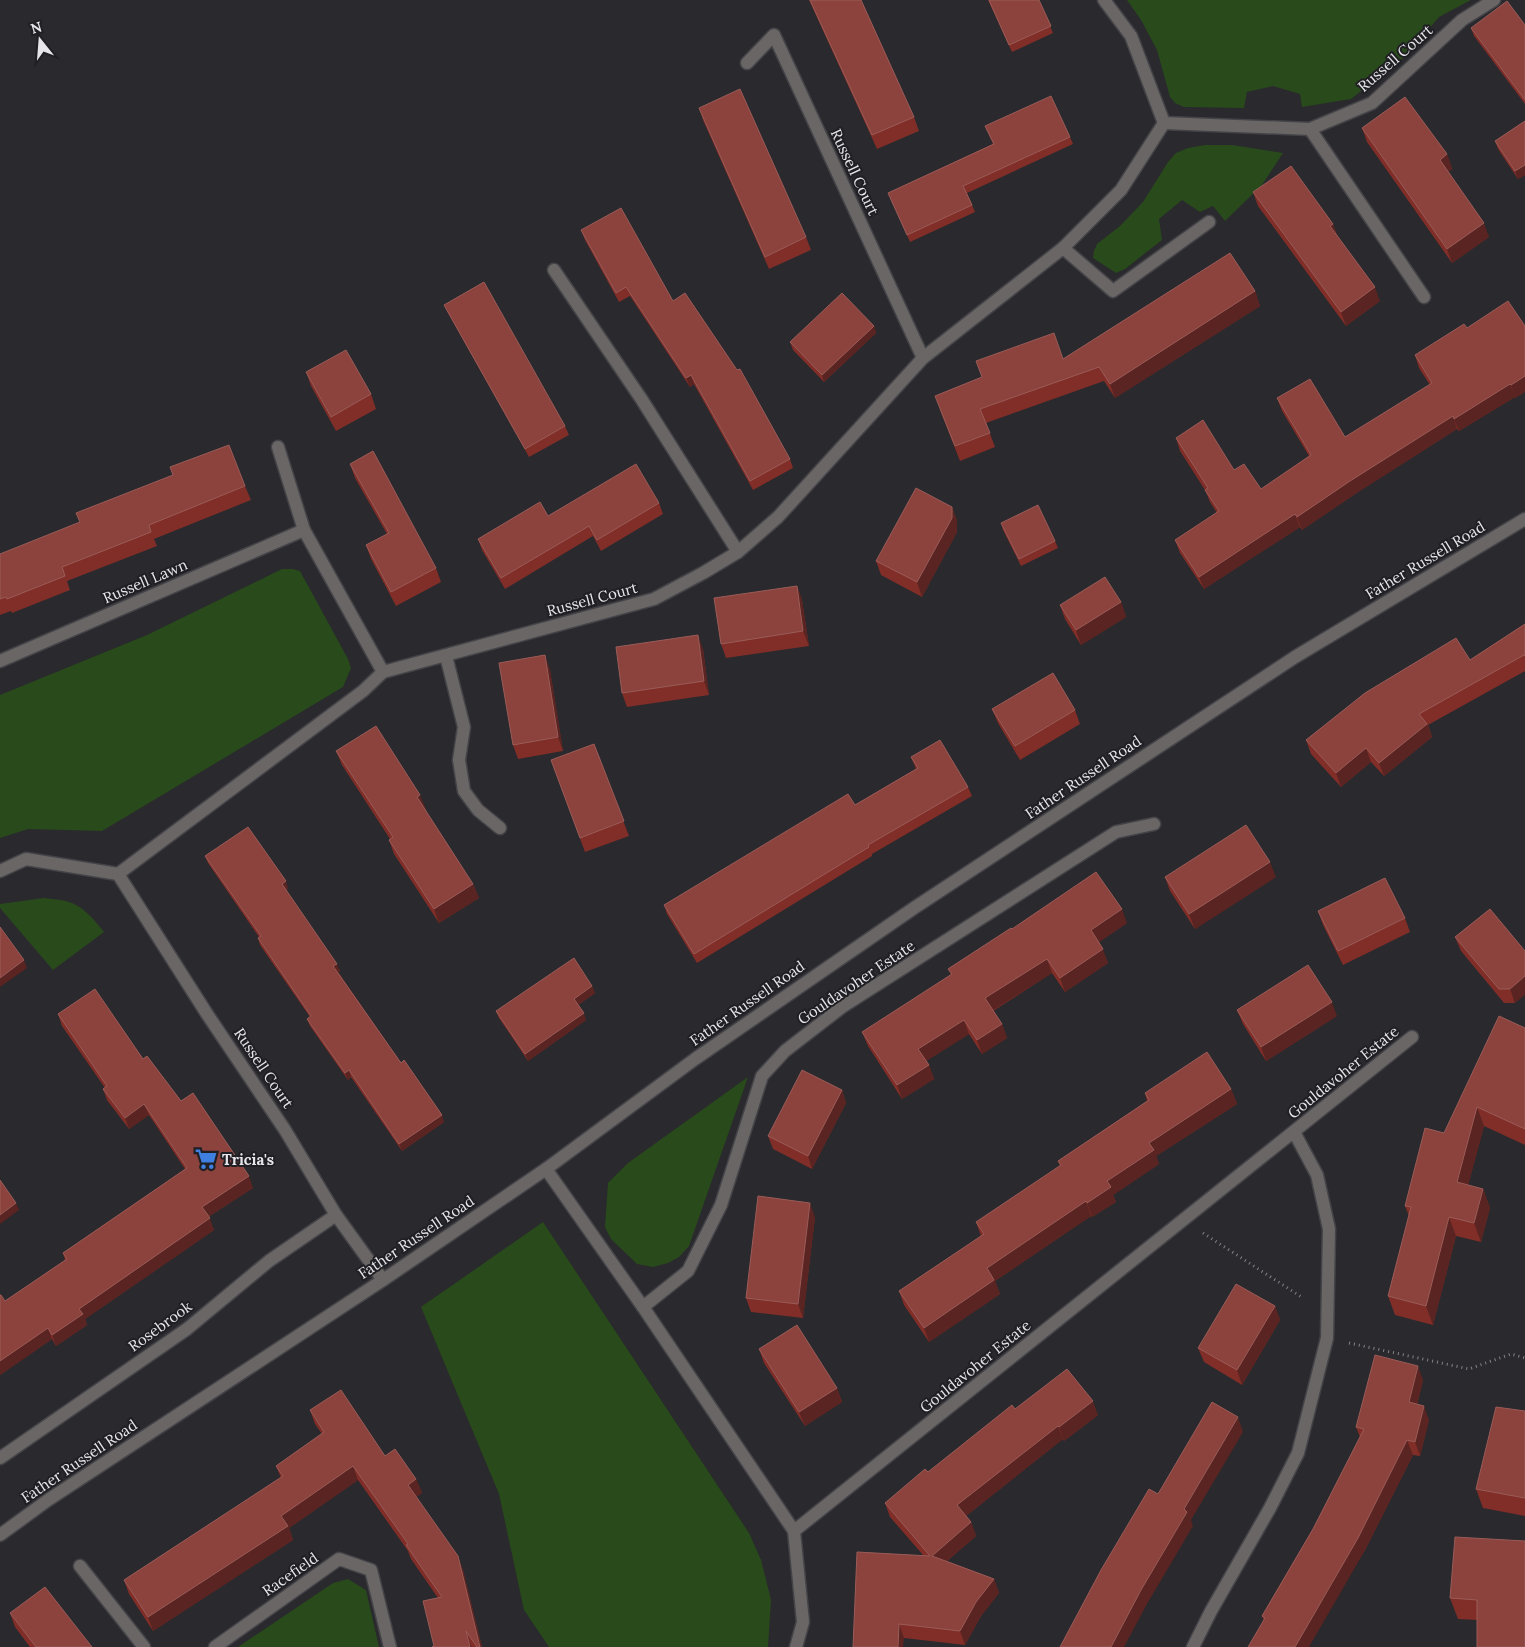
<svg xmlns="http://www.w3.org/2000/svg" width="1525" height="1647" viewBox="0 0 1525 1647" font-family="Lora,serif">
	<style>
		.green { fill: #294a1b }
		.lines { fill: none; stroke-linecap: round; stroke-linejoin: round }
		.minor-casing { stroke: #444448; stroke-width: 15 }
		.path { stroke: #838388; stroke-width: 3; stroke-dasharray: 1 4; stroke-linecap: butt }
		.minor { stroke: #696665; stroke-width: 12 }
		.wall { fill: #812e28 }
		.shaded-wall { fill: #592421 }
		.building { fill: #8c423d; stroke: #9a5c58 }
		.labels { text-anchor: middle; dominant-baseline: central; stroke-width: 4; stroke-linejoin: round; paint-order: stroke }
		.street-label { font-size: 15px; fill: #e7e7eb; stroke: #1f1f24 }
		.poi-label { font-size: 15px; font-weight: bold; fill: #e7e7eb; stroke: #1f1f24; text-anchor: start }
	</style>
	<rect width="100%" height="100%" fill="#29292e"/>
	<g class="green">
		<polygon points="1127,0 1471,0 1439,17 1407,55 1351,99 1302,107 1300,94 1273,86 1247,92 1244,108 1184,107 1175,103 1170,97 1157,50 1141,20"/>
		<polygon points="1205,145 1232,145 1283,153 1262,185 1225,221 1213,206 1200,212 1182,200 1159,219 1162,240 1125,269 1116,273 1093,258 1094,251 1097,244 1120,226 1143,202 1168,162 1176,153 1188,148"/>
		<polygon points="282,569 293,569 300,571 348,659 351,668 343,687 102,831 28,829 0,838 0,695 147,635"/>
		<path d="M44,898C53,899 64,900 72,903C86,909 95,921 104,932L53,970L0,908V904Z"/>
		<polygon points="748,1077 689,1246 679,1257 668,1263 653,1267 637,1264 611,1239 605,1227 608,1183 628,1163"/>
		<polygon points="543,1222 749,1533 761,1560 771,1600 768,1647 549,1647 524,1610 499,1494 421,1307"/>
		<polygon points="348,1579 366,1590 379,1647 238,1647 333,1583"/>
	</g>
	<g class="lines">
		<g class="minor-casing">
			<g id="minor">
				<polyline points="1104,0 1131,36 1164,123"/>
				<polyline points="747,63 774,35 923,358"/>
				<polyline points="1164,123 1310,129 1372,103 1462,20 1494,0"/>
				<polyline points="1310,129 1424,297"/>
				<polyline points="1063,248 1113,291 1209,222"/>
				<polyline points="554,270 642,400 738,552"/>
				<polyline points="278,447 304,530 383,672"/>
				<polyline points="446,656 464,727 459,760 464,791 478,810 500,828"/>
				<polyline points="0,661 304,530"/>
				<polyline points="0,871 26,859 118,874 363,691 383,672 654,599 703,573 738,552 778,517 923,358 1063,248 1121,190 1164,123"/>
				<polyline points="118,874 207,1014 285,1130 336,1215 383,1280"/>
				<polyline points="546,1169 643,1307 794,1531 803,1622 796,1647"/>
				<polyline points="643,1307 688,1271 721,1205 762,1076 785,1051 842,1007 1116,832 1154,824"/>
				<polyline points="0,1458 187,1329 269,1261 336,1215"/>
				<polyline points="794,1531 1412,1037"/>
				<polyline points="0,1535 48,1500 383,1280 546,1169 695,1059 914,908 1295,657 1525,519"/>
				<polyline points="80,1566 144,1647"/>
				<polyline points="215,1647 339,1559 371,1570 390,1647"/>
				<polyline points="1193,1647 1211,1611 1270,1508 1298,1453 1327,1338 1329,1229 1317,1175 1294,1132"/>
			</g>
		</g>
		<g class="path">
			<polyline points="1203,1233 1303,1298"/>
			<polyline points="1349,1343 1469,1369 1511,1354 1525,1358"/>
		</g>
		<use href="#minor" class="minor"/>
	</g>
	<g class="wall">
		<polygon points="809,0 861,0 914,117 919,131 877,149"/>
		<polygon points="988,0 1039,0 1053,33 1012,52"/>
		<polygon points="1525,25 1525,104 1474,36 1471,28"/>
		<polygon points="699,108 806,237 811,250 769,269 703,120"/>
		<polygon points="1525,121 1525,175 1518,179 1498,149 1495,141"/>
		<polygon points="985,126 1070,137 1073,144 967,193 975,212 910,242 888,193 993,144"/>
		<polygon points="1362,128 1447,154 1452,169 1448,172 1489,237 1452,263 1367,142"/>
		<polygon points="1253,192 1333,224 1337,235 1380,301 1346,326 1258,206"/>
		<polygon points="581,230 673,301 790,459 793,468 753,490 694,384 690,387 630,296 619,302 585,240"/>
		<polygon points="1255,291 1260,306 1115,398 1104,381 986,423 995,447 960,461 940,410 1063,359"/>
		<polygon points="444,305 565,426 569,435 529,457 448,313"/>
		<polygon points="874,326 876,333 824,382 793,350 790,342"/>
		<polygon points="1525,326 1525,392 1515,398 1515,397 1459,431 1457,429 1355,494 1302,530 1300,527 1204,589 1180,553 1175,540 1217,513 1210,502 1205,490 1180,451 1176,438 1234,470 1261,489 1309,456 1282,411 1277,398 1345,437 1430,385 1419,368 1415,355 1467,328"/>
		<polygon points="306,372 371,394 376,409 336,431 311,386"/>
		<polygon points="350,464 436,568 441,582 396,606 371,559 366,545 387,534 355,478"/>
		<polygon points="245,486 251,500 154,539 157,546 67,581 70,590 12,613 11,611 0,615 0,554"/>
		<polygon points="659,503 663,514 601,551 593,536 505,589 482,550 478,539 548,516"/>
		<polygon points="952,507 957,521 957,532 922,597 881,575 876,561"/>
		<polygon points="1001,523 1055,541 1058,548 1021,566 1003,530"/>
		<polygon points="797,586 802,600 809,646 726,658 721,644"/>
		<polygon points="1121,602 1126,617 1081,645 1065,619 1060,605"/>
		<polygon points="1525,624 1525,671 1428,725 1432,737 1384,776 1371,762 1341,787 1311,754 1306,740 1470,660"/>
		<polygon points="703,649 709,695 627,707 622,693"/>
		<polygon points="550,670 563,751 518,759 513,745"/>
		<polygon points="992,709 1075,710 1080,724 1020,760 998,723"/>
		<polygon points="594,744 629,836 585,852 551,760"/>
		<polygon points="336,751 426,809 425,810 473,884 479,898 439,923 394,854 389,840 390,839 342,765"/>
		<polygon points="911,757 968,787 972,796 872,854 872,856 697,963 667,914 664,905 855,805 916,769"/>
		<polygon points="205,856 288,888 286,890 340,971 338,972 401,1063 444,1122 402,1151 351,1077 348,1080 310,1026 307,1019 310,1017 260,945 258,938 259,937 208,863"/>
		<polygon points="1165,877 1276,877 1195,929 1170,891"/>
		<polygon points="1490,909 1515,1003 1504,1003 1461,951 1455,937"/>
		<polygon points="1318,911 1405,918 1410,932 1343,965 1323,925"/>
		<polygon points="1127,923 1099,942 1108,963 1065,992 1052,973 993,1011 1002,1024 1007,1038 982,1054 969,1034 926,1061 929,1065 934,1079 902,1099 868,1046 862,1032 951,975 948,969 1012,929"/>
		<polygon points="592,986 595,993 578,1005 586,1020 528,1061 499,1018 496,1011"/>
		<polygon points="1237,1010 1337,1016 1266,1061 1243,1024"/>
		<polygon points="58,1014 143,1059 181,1101 253,1188 208,1217 214,1230 85,1319 87,1325 56,1346 52,1339 0,1375 0,1295 5,1301 65,1260 63,1253 185,1169 149,1115 129,1129 107,1100 103,1089 105,1088 62,1026"/>
		<polygon points="1525,1028 1525,1145 1484,1126 1468,1185 1483,1189 1490,1208 1481,1242 1456,1236 1433,1325 1395,1315 1388,1296 1409,1216 1405,1206 1444,1133"/>
		<polygon points="1231,1089 1237,1104 1156,1156 1159,1164 1113,1195 1116,1202 1092,1217 1091,1216 995,1281 1000,1294 929,1342 904,1305 899,1291 981,1236 976,1222 1060,1166 1058,1161 1147,1101 1145,1093"/>
		<polygon points="842,1090 846,1103 812,1169 773,1149 768,1136"/>
		<polygon points="815,1217 803,1318 751,1312 746,1298"/>
		<polygon points="1275,1306 1280,1320 1242,1385 1204,1362 1198,1348"/>
		<polygon points="759,1349 837,1388 842,1402 805,1426 764,1363"/>
		<polygon points="1423,1380 1417,1405 1429,1420 1420,1456 1413,1455 1364,1552 1264,1621 1262,1616 1313,1529 1360,1437 1356,1427"/>
		<polygon points="1015,1409 1098,1415 1064,1441 1063,1439 966,1516 971,1522 976,1536 947,1561 994,1579 999,1593 981,1616 965,1645 904,1638 853,1647 923,1555 890,1517 885,1503 928,1472"/>
		<polygon points="310,1410 385,1456 416,1479 422,1493 416,1497 463,1570 482,1647 472,1647 471,1646 471,1647 432,1647 434,1646 438,1598 411,1559 408,1551 358,1480 289,1528 293,1540 153,1631 129,1594 124,1580 281,1478 276,1466 322,1434 315,1424"/>
		<polygon points="1525,1411 1525,1516 1483,1508 1476,1489"/>
		<polygon points="1525,1541 1477,1620 1458,1619 1450,1598"/>
		<polygon points="10,1613 92,1647 30,1647 15,1627"/>
	</g>
	<g class="shaded-wall">
		<polygon points="1447,154 1452,169 1445,174 1440,160"/>
		<polygon points="1525,165 1525,175 1518,179 1515,171"/>
		<polygon points="1484,223 1489,237 1452,263 1447,249"/>
		<polygon points="1333,224 1338,238 1330,226"/>
		<polygon points="1375,287 1380,301 1346,326 1341,312"/>
		<polygon points="1255,291 1260,306 1115,398 1110,384"/>
		<polygon points="874,326 876,333 824,382 822,375"/>
		<polygon points="691,375 694,384 690,387 686,378"/>
		<polygon points="1525,376 1525,392 1515,398 1511,385"/>
		<polygon points="1510,384 1515,397 1459,431 1454,419"/>
		<polygon points="1453,416 1457,429 1355,494 1302,530 1297,517 1350,481"/>
		<polygon points="952,507 957,521 957,532 922,597 917,582"/>
		<polygon points="1295,514 1300,527 1204,589 1199,577"/>
		<polygon points="797,586 802,600 809,646 803,631"/>
		<polygon points="1121,602 1126,617 1081,645 1076,630"/>
		<polygon points="698,635 703,649 709,695 704,681"/>
		<polygon points="545,655 550,670 563,751 558,737"/>
		<polygon points="1427,724 1432,737 1384,776 1379,763"/>
		<polygon points="1366,748 1371,762 1341,787 1336,773"/>
		<polygon points="420,795 426,809 422,811 417,797"/>
		<polygon points="1270,862 1276,877 1195,929 1189,914"/>
		<polygon points="286,881 288,888 285,891 282,884"/>
		<polygon points="473,884 479,898 439,923 434,909"/>
		<polygon points="1122,909 1127,923 1096,944 1091,930"/>
		<polygon points="1103,949 1108,963 1065,992 1060,978"/>
		<polygon points="1047,959 1052,973 990,1012 985,998"/>
		<polygon points="24,960 27,968 0,987 0,978"/>
		<polygon points="337,964 340,971 336,973 333,966"/>
		<polygon points="1525,976 1525,995 1515,1003 1510,989"/>
		<polygon points="592,986 595,993 576,1006 574,999"/>
		<polygon points="1332,1002 1337,1016 1266,1061 1261,1047"/>
		<polygon points="584,1013 586,1020 528,1061 525,1054"/>
		<polygon points="964,1020 969,1034 923,1063 918,1049"/>
		<polygon points="1002,1024 1007,1038 982,1054 977,1040"/>
		<polygon points="929,1065 934,1079 902,1099 897,1085"/>
		<polygon points="349,1070 351,1077 348,1080 345,1073"/>
		<polygon points="1231,1089 1237,1104 1156,1156 1159,1164 1113,1195 1116,1202 1092,1217 1087,1203 1107,1181 1149,1143"/>
		<polygon points="842,1090 846,1103 812,1169 808,1156"/>
		<polygon points="144,1104 149,1115 129,1129 125,1118"/>
		<polygon points="1477,1107 1484,1126 1464,1201 1457,1182"/>
		<polygon points="442,1115 444,1122 402,1151 399,1144"/>
		<polygon points="249,1176 253,1188 206,1218 202,1207"/>
		<polygon points="1483,1189 1490,1208 1481,1242 1474,1223"/>
		<polygon points="1086,1201 1091,1216 995,1281 1000,1294 929,1342 924,1328 987,1268"/>
		<polygon points="16,1203 19,1210 0,1224 0,1215"/>
		<polygon points="810,1203 815,1217 803,1318 798,1304"/>
		<polygon points="1449,1217 1456,1236 1433,1325 1426,1306"/>
		<polygon points="210,1218 214,1230 85,1319 87,1325 56,1346 52,1335 79,1309"/>
		<polygon points="1275,1306 1280,1320 1242,1385 1237,1370"/>
		<polygon points="48,1328 52,1339 0,1375 0,1361"/>
		<polygon points="1418,1366 1423,1380 1414,1417 1409,1402"/>
		<polygon points="837,1388 842,1402 805,1426 799,1412"/>
		<polygon points="1093,1401 1098,1415 1064,1441 1059,1427"/>
		<polygon points="1424,1406 1429,1420 1420,1456 1415,1442"/>
		<polygon points="1238,1417 1243,1432 1191,1520 1193,1526 1147,1604 1124,1647 1111,1647 1184,1509"/>
		<polygon points="1058,1426 1063,1439 962,1519 957,1505"/>
		<polygon points="1407,1440 1413,1455 1364,1552 1309,1647 1295,1647"/>
		<polygon points="353,1466 358,1480 289,1528 293,1540 153,1631 148,1617 281,1516"/>
		<polygon points="416,1479 422,1493 413,1499 408,1485"/>
		<polygon points="971,1522 976,1536 937,1569 932,1556"/>
		<polygon points="458,1556 463,1570 482,1647 480,1647"/>
		<polygon points="994,1579 999,1593 981,1616 965,1645 960,1631 976,1602"/>
		<polygon points="899,1624 904,1638 903,1647 898,1647"/>
		<polygon points="466,1631 471,1646 471,1647 470,1647"/>
	</g>
	<g class="building">
		<polygon points="810,0 861,0 914,117 872,135"/>
		<polygon points="989,0 1039,0 1051,26 1009,45"/>
		<polygon points="1507,1 1525,25 1525,100 1471,28"/>
		<polygon points="740,89 806,237 765,257 699,108"/>
		<polygon points="1051,96 1070,137 963,186 972,205 907,235 888,193 994,144 985,126"/>
		<polygon points="1405,97 1447,154 1440,160 1484,223 1447,249 1362,128"/>
		<polygon points="1525,121 1525,165 1515,171 1495,141"/>
		<polygon points="1291,166 1333,224 1330,226 1375,287 1341,312 1253,192"/>
		<polygon points="621,208 673,301 685,293 737,370 740,369 790,459 750,481 691,375 686,378 626,287 616,293 581,230"/>
		<polygon points="1230,253 1255,291 1110,384 1099,367 980,409 990,433 955,446 935,396 982,377 976,361 1054,333 1063,359"/>
		<polygon points="484,282 565,426 525,449 444,305"/>
		<polygon points="842,293 874,326 822,375 790,342"/>
		<polygon points="1508,301 1525,326 1525,376 1511,385 1510,384 1454,419 1453,416 1350,481 1297,517 1295,514 1199,577 1175,540 1219,511 1205,490 1208,488 1176,438 1203,420 1234,470 1244,464 1261,489 1311,455 1277,398 1310,379 1345,437 1432,383 1415,355 1464,324 1467,328"/>
		<polygon points="346,350 371,394 331,417 306,372"/>
		<polygon points="229,445 245,486 149,525 151,532 62,567 65,576 7,599 6,597 0,599 0,554 80,522 76,513 173,475 170,467"/>
		<polygon points="373,451 436,568 391,592 366,545 389,533 350,464"/>
		<polygon points="636,464 659,503 597,540 589,526 501,578 478,539 540,502 548,516"/>
		<polygon points="916,488 952,507 952,518 917,582 876,561"/>
		<polygon points="1038,505 1055,541 1019,559 1001,523"/>
		<polygon points="1105,577 1121,602 1076,630 1060,605"/>
		<polygon points="797,586 803,631 721,644 714,598"/>
		<polygon points="1525,624 1525,656 1524,655 1419,714 1427,724 1379,763 1366,748 1336,773 1306,740 1365,693 1456,638 1470,660"/>
		<polygon points="698,635 704,681 622,693 616,647"/>
		<polygon points="545,655 558,737 513,745 499,663"/>
		<polygon points="1053,673 1075,710 1015,746 992,709"/>
		<polygon points="376,726 420,795 417,797 473,884 434,909 389,840 393,837 336,751"/>
		<polygon points="940,740 968,787 868,845 869,847 694,954 664,905 848,794 855,805 918,768 911,757"/>
		<polygon points="594,744 624,821 580,838 551,760"/>
		<polygon points="1246,825 1270,862 1189,914 1165,877"/>
		<polygon points="248,827 286,881 282,884 337,964 333,966 401,1063 404,1060 442,1115 399,1144 349,1070 345,1073 307,1019 311,1016 258,938 261,936 205,856"/>
		<polygon points="1096,872 1122,909 1091,930 1103,949 1060,978 1047,959 985,998 1002,1024 977,1040 964,1020 918,1049 929,1065 897,1085 862,1032 952,974 948,969 1011,928 1012,929"/>
		<polygon points="1385,878 1405,918 1338,951 1318,911"/>
		<polygon points="1490,909 1525,951 1525,976 1510,989 1499,989 1455,937"/>
		<polygon points="0,927 24,960 0,978"/>
		<polygon points="574,958 592,986 574,999 584,1013 525,1054 496,1011"/>
		<polygon points="1308,965 1332,1002 1261,1047 1237,1010"/>
		<polygon points="95,989 143,1059 147,1056 181,1101 193,1093 249,1176 202,1207 210,1218 79,1309 83,1314 52,1335 48,1328 0,1361 0,1295 1,1295 5,1301 67,1259 63,1253 187,1168 144,1104 125,1118 103,1089 107,1086 58,1014"/>
		<polygon points="1499,1016 1525,1028 1525,1129 1477,1107 1457,1182 1483,1189 1474,1223 1449,1217 1426,1306 1388,1296 1411,1207 1405,1206 1425,1128 1444,1133"/>
		<polygon points="1207,1052 1231,1089 1149,1143 1154,1150 1107,1181 1111,1187 1087,1203 1086,1201 987,1268 994,1280 924,1328 899,1291 984,1234 976,1222 1061,1165 1058,1161 1149,1100 1145,1093"/>
		<polygon points="802,1070 842,1090 808,1156 768,1136"/>
		<polygon points="0,1180 16,1203 0,1215"/>
		<polygon points="758,1196 810,1203 798,1304 746,1298"/>
		<polygon points="1236,1284 1275,1306 1237,1370 1198,1348"/>
		<polygon points="797,1325 837,1388 799,1412 759,1349"/>
		<polygon points="1375,1355 1418,1366 1409,1402 1424,1406 1415,1442 1407,1440 1358,1538 1295,1647 1248,1647 1265,1618 1262,1616 1313,1529 1364,1429 1356,1427"/>
		<polygon points="1067,1369 1093,1401 1059,1427 1058,1426 957,1505 971,1522 932,1556 994,1579 976,1602 960,1631 899,1624 898,1647 853,1647 857,1552 930,1556 885,1503 925,1469 928,1472 1012,1405 1015,1409"/>
		<polygon points="341,1390 385,1456 395,1449 416,1479 408,1485 458,1556 480,1647 477,1647 466,1631 470,1647 432,1647 434,1646 423,1601 442,1597 406,1545 408,1544 353,1466 281,1516 288,1526 148,1617 124,1580 283,1476 276,1466 324,1432 310,1410"/>
		<polygon points="1212,1402 1238,1417 1184,1509 1187,1512 1141,1590 1111,1647 1060,1647 1101,1570 1149,1489 1158,1494"/>
		<polygon points="1496,1407 1525,1411 1525,1498 1476,1489"/>
		<polygon points="1455,1537 1525,1541 1525,1647 1477,1647 1477,1600 1450,1598"/>
		<polygon points="45,1587 92,1647 36,1647 10,1613"/>
	</g>
	<defs>
		<g id="supermarket-bare" transform="scale(1.725)"><path d="M-6-5.5h2.5l.6 2H6L4.5 2H-2.5L-4.4-4H-6ZM-1.5 3.2a1.3 1.3 0 1 0 .1 0ZM3 3.2a1.3 1.3 0 1 0 .1 0Z" fill="#3f7fe0" stroke="#1f1f24" stroke-width="2.5" paint-order="stroke"/></g>
	</defs>
	<g fill-rule="evenodd">
		<use href="#supermarket-bare" x="206" y="1159"/>
	</g>
	<g class="labels">
		<g class="street-label">
			<text transform="translate(1395 58) rotate(-41)">Russell Court</text>
			<text transform="translate(855 172) rotate(65)">Russell Court</text>
			<text transform="translate(1425 560) rotate(-31)">Father Russell Road</text>
			<text transform="translate(145 581) rotate(-23)">Russell Lawn</text>
			<text transform="translate(592 599) rotate(-15)">Russell Court</text>
			<text transform="translate(1083 777) rotate(-34)">Father Russell Road</text>
			<text transform="translate(856 982) rotate(-34)">Gouldavoher Estate</text>
			<text transform="translate(747 1003) rotate(-35)">Father Russell Road</text>
			<text transform="translate(264 1068) rotate(56)">Russell Court</text>
			<text transform="translate(1343 1072) rotate(-39)">Gouldavoher Estate</text>
			<text transform="translate(416 1237) rotate(-34)">Father Russell Road</text>
			<text transform="translate(160 1326) rotate(-36)">Rosebrook</text>
			<text transform="translate(975 1366) rotate(-39)">Gouldavoher Estate</text>
			<text transform="translate(79 1461) rotate(-34)">Father Russell Road</text>
			<text transform="translate(290 1574) rotate(-35)">Racefield</text>
		</g>
		<g class="poi-label">
			<text x="222" y="1159">Tricia's</text>
		</g>
	</g>
	<g transform="translate(40 40) rotate(343)" stroke="#1f1f24" stroke-width="4" paint-order="stroke">
	<path d="M0-4L9 19L0 12L-9 19Z" fill="#e7e7eb"/>
	<text y="-8" font-size="14" font-weight="bold" text-anchor="middle" fill="#e7e7eb">N</text>
	</g>
</svg>
